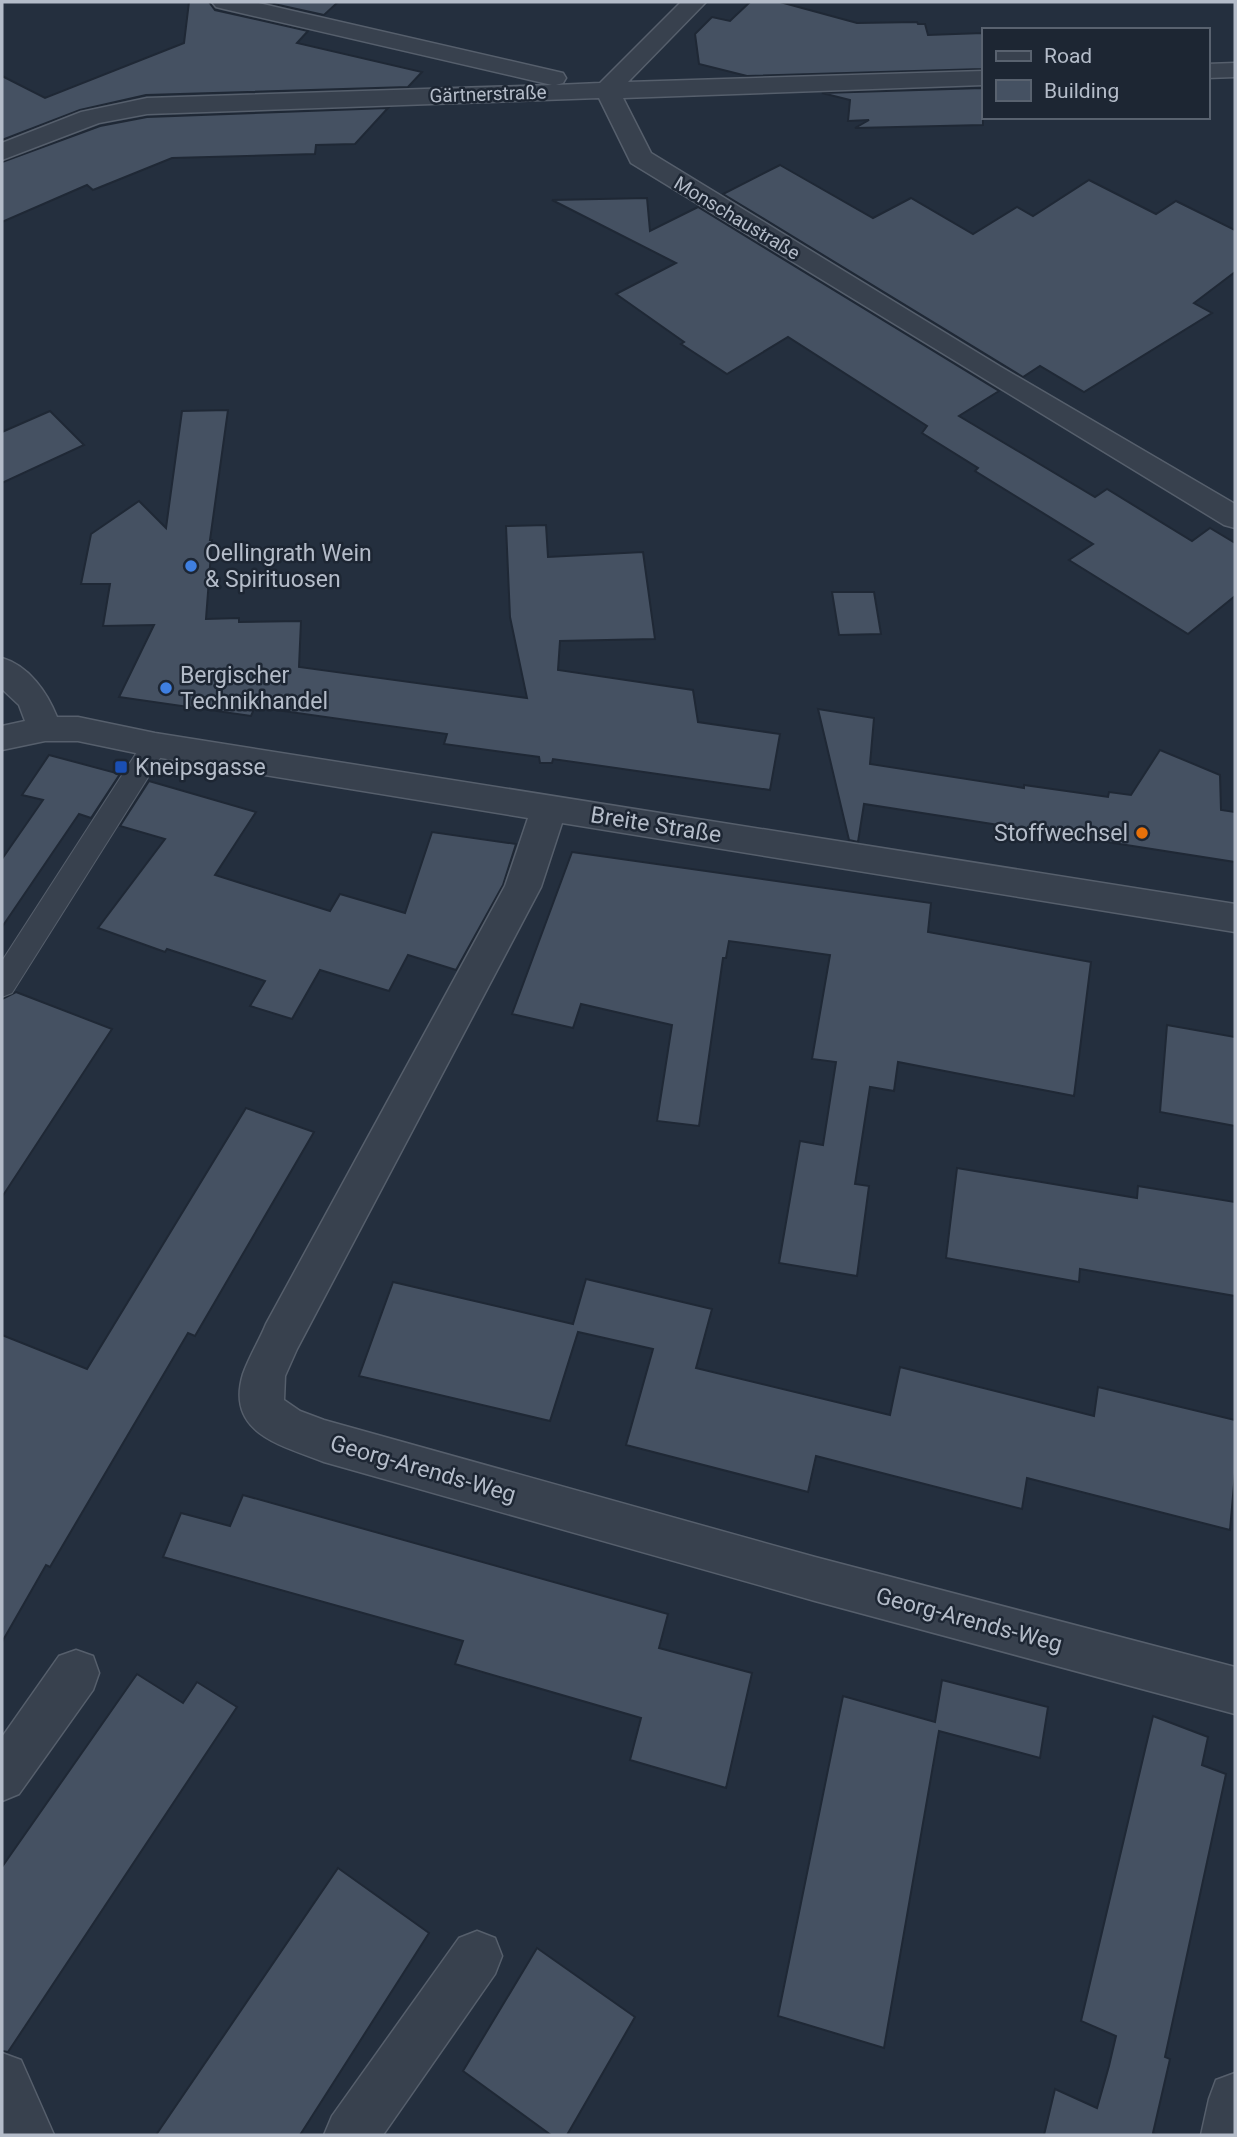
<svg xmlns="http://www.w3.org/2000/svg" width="1237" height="2137" viewBox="0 0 1237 2137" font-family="Roboto,sans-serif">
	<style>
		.building { fill: #455162; stroke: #1f2835; stroke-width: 2 }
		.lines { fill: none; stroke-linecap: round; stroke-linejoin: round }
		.service-casing { stroke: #565f6c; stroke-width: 2 }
		.minor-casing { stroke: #565f6c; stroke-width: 3 }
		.service { fill: #38414e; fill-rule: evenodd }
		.minor { fill: #38414e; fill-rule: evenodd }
		.shop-dot { fill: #3f7fe0; stroke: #1d2633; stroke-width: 2.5 }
		.transit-dot { fill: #1a4fb4; stroke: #1d2633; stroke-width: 2.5 }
		.food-dot { fill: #e8710a; stroke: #1d2633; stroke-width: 2.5 }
		.labels { text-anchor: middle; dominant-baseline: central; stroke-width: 5; stroke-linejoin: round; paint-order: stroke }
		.far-street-label { font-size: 19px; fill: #b4bcc9; stroke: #1d2633 }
		.poi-label { font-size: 23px; fill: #b4bcc9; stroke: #1d2633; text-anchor: start }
		.street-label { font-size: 23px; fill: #b4bcc9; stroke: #1d2633 }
	</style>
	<rect width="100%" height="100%" fill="#242f3e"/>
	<g class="building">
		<polygon points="189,2 209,2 215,10 308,31 297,43 422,72 408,87 146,95 80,110 2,140 2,76 45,98 184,43"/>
		<polygon points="265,2 338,2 324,15"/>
		<polygon points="750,2 780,2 857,23 917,22 918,24 925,24 928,35 983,33 983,69 747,76 699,64 695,34 712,17 730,21"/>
		<polygon points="983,88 983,125 855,128 869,120 848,121 850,100 822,93"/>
		<polygon points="388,108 355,144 316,145 315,154 172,158 93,190 87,185 2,222 2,162 100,126 147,117"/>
		<polygon points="780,165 873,218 911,198 973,234 1017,207 1033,216 1089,180 1156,214 1176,201 1235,230 1235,272 1194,303 1212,313 1084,392 1040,366 1023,377 723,194"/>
		<polygon points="647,198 650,231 698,207 999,391 959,416 1095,497 1107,489 1192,541 1210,528 1235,543 1235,596 1188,634 1069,560 1093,544 975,471 978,468 922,433 927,426 788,337 727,374 681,344 684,342 616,294 676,263 552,200"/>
		<polygon points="228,410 210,540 212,540 206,619 239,618 239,622 301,621 299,667 527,698 510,617 506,526 546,525 548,557 643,552 655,639 560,641 558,670 693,690 698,722 780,734 770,790 553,759 552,763 540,763 539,757 444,744 447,734 255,707 251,716 119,697 154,625 103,626 110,584 81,584 91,534 139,501 166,528 182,411"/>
		<polygon points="50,411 84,445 2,483 2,432"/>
		<polygon points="832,592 874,592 881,634 839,635"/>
		<polygon points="818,709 874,718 870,764 1024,788 1024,785 1108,797 1109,792 1131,795 1160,750 1220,775 1221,810 1235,812 1235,862 864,804 858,842 849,840"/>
		<polygon points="49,755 120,774 91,818 79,814 2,927 2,859 43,800 22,795"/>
		<polygon points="149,781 256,812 215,875 330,911 340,894 405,913 432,832 516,844 503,885 456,970 408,955 389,991 320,970 292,1019 250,1006 265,981 167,949 165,952 98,928 165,839 120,826"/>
		<polygon points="572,852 931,903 928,932 1091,962 1074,1096 898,1062 894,1091 870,1087 855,1184 869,1186 857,1276 779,1263 800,1141 823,1145 836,1062 812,1059 830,955 729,941 726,958 723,958 699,1126 657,1121 672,1025 581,1004 573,1028 512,1014"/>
		<polygon points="16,992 112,1029 2,1197 2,999"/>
		<polygon points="1167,1025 1235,1037 1235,1126 1160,1112"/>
		<polygon points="246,1108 314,1132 195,1336 188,1333 50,1567 46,1565 2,1642 2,1335 87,1369"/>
		<polygon points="957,1168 1137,1198 1138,1186 1235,1202 1235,1296 1080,1269 1079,1282 946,1258"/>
		<polygon points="586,1279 712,1309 696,1368 890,1415 900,1367 1094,1416 1098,1387 1235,1420 1235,1473 1230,1530 1027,1478 1022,1509 816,1456 808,1492 626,1445 653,1349 578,1332 550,1421 359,1376 393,1282 573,1324"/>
		<polygon points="243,1495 668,1614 659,1648 752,1673 726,1788 630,1760 641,1718 455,1664 463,1641 163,1557 181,1513 230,1526"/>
		<polygon points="137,1674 183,1703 197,1682 237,1707 8,2052 2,2051 2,1867"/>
		<polygon points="942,1680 1048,1707 1040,1758 939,1731 884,2048 778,2016 843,1696 935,1722"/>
		<polygon points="1153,1716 1208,1737 1202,1765 1226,1774 1165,2057 1170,2059 1153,2133 1158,2135 1044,2135 1055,2089 1097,2108 1109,2066 1116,2036 1081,2021"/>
		<polygon points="338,1868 429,1933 300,2135 156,2135"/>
		<polygon points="537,1948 635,2017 567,2135 551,2135 463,2071"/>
	</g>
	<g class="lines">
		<g class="service-casing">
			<polygon id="service" points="155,735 164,738 168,745 164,752 12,993 2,997 2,961 146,738"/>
		</g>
		<g class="minor-casing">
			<g id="minor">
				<polygon points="212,2 254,2 563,73 566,78 563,83 556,85 600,83 681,2 706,2 628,82 983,71 983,85 623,98 651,153 1001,367 1235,504 1235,528 1224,525 631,163 599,98 147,114 99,123 2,160 2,143 12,139 81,112 147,98 552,85 224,9 216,7"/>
				<polygon points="1235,63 1235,77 1207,78 1207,64"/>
				<path d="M2,658C29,666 47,692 57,717H78L155,733L1235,904V932L562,823L541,887L297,1349L285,1376L284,1400L300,1411L324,1420L815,1557L1235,1667V1714L815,1601L324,1462C282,1445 225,1434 243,1374C249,1357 259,1341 266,1324L505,886L528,818L155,757L78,741H45L2,750V726L25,721L19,705L2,689Z"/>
				<polygon points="76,1650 93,1656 99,1673 93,1690 19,1794 2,1801 2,1737 59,1656"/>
				<polygon points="477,1931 495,1938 502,1956 495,1974 383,2135 324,2135 332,2116 459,1938"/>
				<polygon points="2,2053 21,2060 54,2135 2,2135"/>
				<polygon points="1235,2073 1235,2135 1201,2135 1209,2099 1216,2080"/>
			</g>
		</g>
		<use href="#service" class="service"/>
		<use href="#minor" class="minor"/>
	</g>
	<g class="shop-dot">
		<circle cx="191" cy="566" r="7"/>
		<circle cx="166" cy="688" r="7"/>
	</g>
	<rect class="transit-dot" x="114" y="760" width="14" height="14" rx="3.5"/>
	<circle class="food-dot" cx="1142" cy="833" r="7"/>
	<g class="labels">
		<g class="far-street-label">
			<text transform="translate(488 94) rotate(-2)">Gärtnerstraße</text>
			<text transform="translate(737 218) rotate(31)">Monschaustraße</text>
		</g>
		<g class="poi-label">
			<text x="205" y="553">Oellingrath Wein<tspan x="205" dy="26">&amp; Spirituosen</tspan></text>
			<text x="180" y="675">Bergischer<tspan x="180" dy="26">Technikhandel</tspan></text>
			<text x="135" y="767">Kneipsgasse</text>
			<text x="1128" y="833" text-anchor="end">Stoffwechsel</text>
		</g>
		<g class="street-label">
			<text transform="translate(656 825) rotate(9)">Breite Straße</text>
			<text transform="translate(423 1469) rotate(16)">Georg-Arends-Weg</text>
			<text transform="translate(969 1620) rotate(15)">Georg-Arends-Weg</text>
		</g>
	</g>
	<rect width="1237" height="2137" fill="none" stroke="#b4bcc9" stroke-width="7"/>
	<rect x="982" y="28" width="228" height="91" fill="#1d2633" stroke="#59626f" stroke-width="2"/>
	<rect x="996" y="51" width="35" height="10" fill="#38414e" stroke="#59626f" stroke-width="2"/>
	<text x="1044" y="63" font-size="21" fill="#b4bcc9">Road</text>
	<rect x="996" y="80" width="35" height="21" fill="#455162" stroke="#59626f" stroke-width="2"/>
	<text x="1044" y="98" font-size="21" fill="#b4bcc9">Building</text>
</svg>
